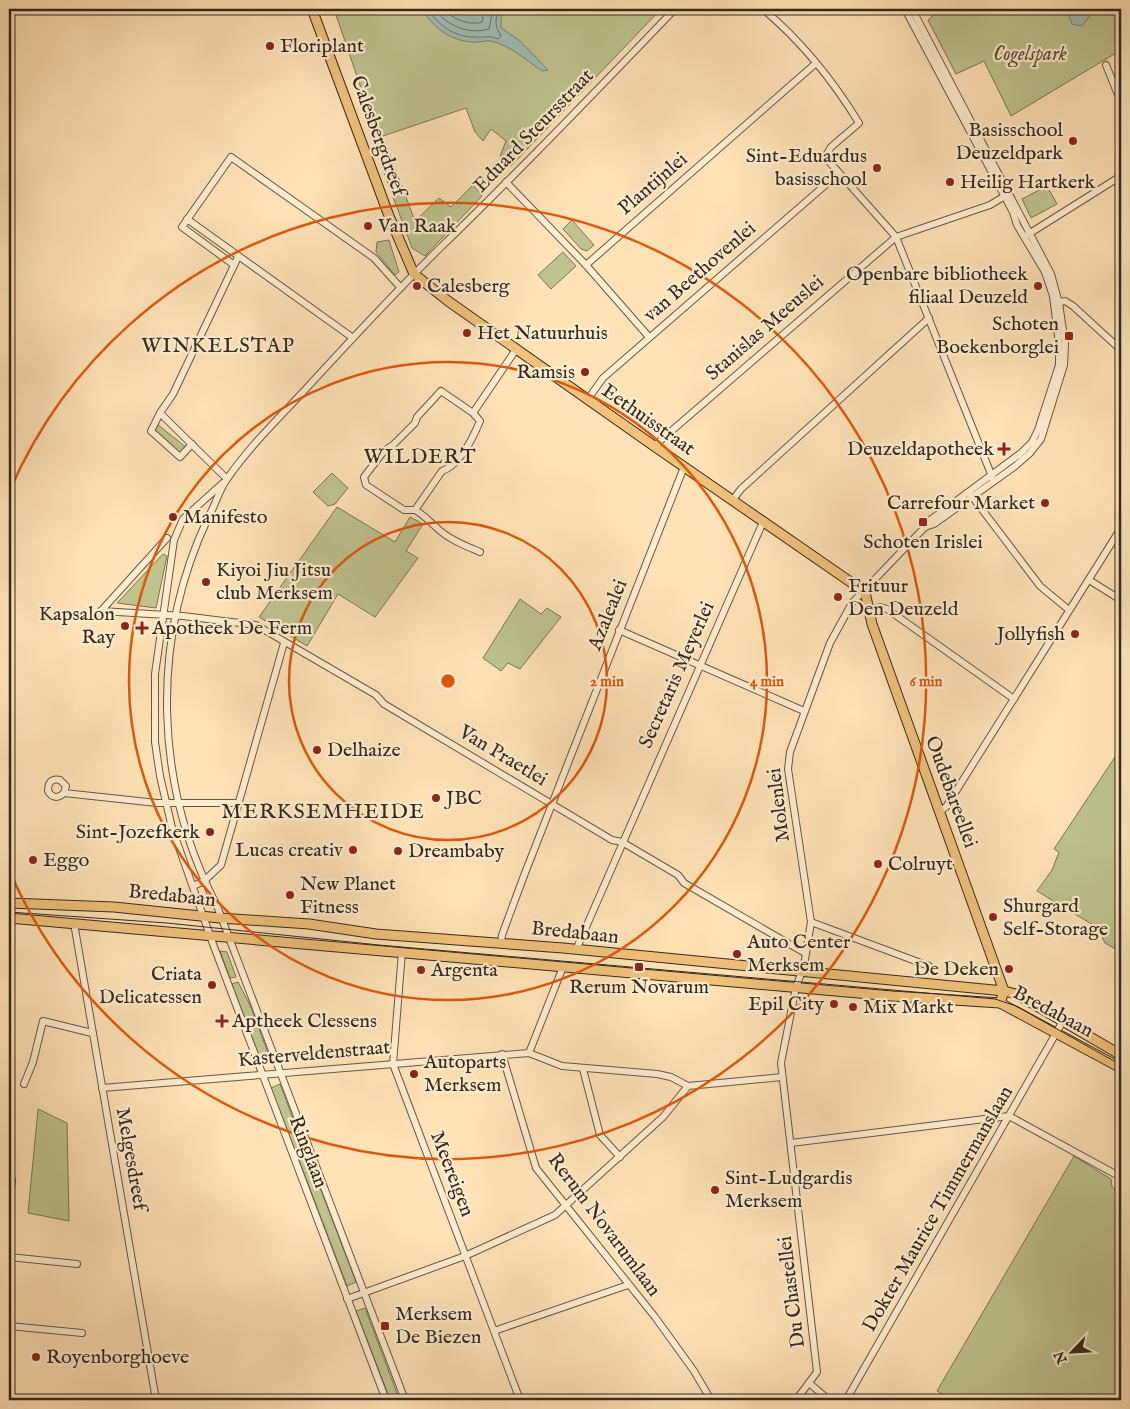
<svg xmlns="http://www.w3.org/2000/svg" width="1130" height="1409" viewBox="0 0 1130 1409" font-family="'IM FELL English',serif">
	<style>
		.green { fill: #bfc48f; stroke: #7a7657 }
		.water { fill: #a1bdb4; stroke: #758278 }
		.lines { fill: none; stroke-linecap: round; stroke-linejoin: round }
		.shore { stroke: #6a736a; stroke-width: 1 }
		.minor-casing { stroke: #675845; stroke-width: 8 }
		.major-casing { stroke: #34291f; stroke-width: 11 }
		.minor { stroke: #ffedd0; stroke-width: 6 }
		.major { stroke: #f0c27c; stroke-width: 9 }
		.tram { stroke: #34291f; stroke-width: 1 }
		.ring { fill: none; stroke: #df570d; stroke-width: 2.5 }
		.poi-dot { fill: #8f2418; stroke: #ffedd0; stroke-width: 2 }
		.labels { text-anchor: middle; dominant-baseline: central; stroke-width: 4.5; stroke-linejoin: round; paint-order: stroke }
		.poi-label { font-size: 20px; fill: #34291f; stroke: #ffedd0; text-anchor: start }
		.park-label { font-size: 20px; font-style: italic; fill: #57503b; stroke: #ffedd0 }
		.street-label { font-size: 20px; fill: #34291f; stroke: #ffedd0 }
		.neighbourhood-label { font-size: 21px; letter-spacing: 1px; fill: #34291f; stroke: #ffedd0 }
		.quarter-label { font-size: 22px; letter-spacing: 1px; fill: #34291f; stroke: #ffedd0 }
		.centre { fill: #df570d; stroke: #ffedd0; stroke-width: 2.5 }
		.ring-label { font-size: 15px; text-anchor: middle; font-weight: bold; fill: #df570d; stroke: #ffedd0; stroke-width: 4.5; stroke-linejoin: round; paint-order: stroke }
	</style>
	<rect width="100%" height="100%" fill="#ffe3b7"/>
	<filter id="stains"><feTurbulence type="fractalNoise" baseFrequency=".004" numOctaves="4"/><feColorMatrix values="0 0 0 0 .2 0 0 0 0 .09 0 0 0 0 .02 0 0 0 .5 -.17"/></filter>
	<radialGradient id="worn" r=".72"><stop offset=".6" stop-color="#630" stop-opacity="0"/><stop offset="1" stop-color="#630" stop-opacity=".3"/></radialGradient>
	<g class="green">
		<polygon points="334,9 661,9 511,166 500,156 506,141 491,129 483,141 475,132 466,108 383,136 415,221 439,198 451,207 473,185 482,196 425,256 412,248 372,140 378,138"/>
		<polygon points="941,9 1121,9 1121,50 1011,116 984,61 956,74 928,20"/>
		<polygon points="1047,186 1057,204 1031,218 1022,199"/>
		<polygon points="572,220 594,245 587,251 581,249 563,229"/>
		<polygon points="389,240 399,272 395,275 376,252 377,242"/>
		<polygon points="563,252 576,266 551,289 538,275"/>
		<polygon points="157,424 187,448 181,454 154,431"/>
		<polygon points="332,473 348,488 335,504 328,506 313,492"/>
		<polygon points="337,507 395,542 410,517 423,524 406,551 418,558 375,617 338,594 307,646 259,617"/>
		<polygon points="163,554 167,556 156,608 117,603"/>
		<polygon points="520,599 541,614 547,608 561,617 520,669 508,663 501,671 483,658"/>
		<polygon points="1121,748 1121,952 1105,943 1098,928 1037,891 1052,870 1059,852 1054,849"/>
		<polygon points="220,951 227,952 236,977 230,978"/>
		<polygon points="238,982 250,1005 270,1058 261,1062 232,984"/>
		<polygon points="280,1084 306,1153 297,1156 271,1088"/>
		<polygon points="38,1109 67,1123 69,1221 28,1213"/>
		<polygon points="308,1156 356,1282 347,1286 299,1160"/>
		<polygon points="1074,1156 1111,1179 1112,1187 1121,1194 1121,1400 953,1400 937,1391"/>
		<polygon points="365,1308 398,1396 389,1397 356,1311"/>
	</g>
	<g class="water">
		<path d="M422,9H506L501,17V28L519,40L548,70L542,71C527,61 510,45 491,41C485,40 478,43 472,42C449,40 434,28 422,9Z"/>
		<polygon points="1073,9 1090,9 1089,17 1082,26 1072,24 1068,14"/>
	</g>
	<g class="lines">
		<g class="shore">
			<path d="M428,9C438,25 454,37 474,37C483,38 490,35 498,39L501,36C495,27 494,18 500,9"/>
			<path d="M435,9C446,26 470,35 489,29L493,9"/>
			<path d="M444,9C451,19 470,26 482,22L484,9"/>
		</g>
		<g class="minor-casing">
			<g id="minor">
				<path d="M763,9C800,40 834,82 859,123L831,147L825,157L896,237L993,479"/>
				<polyline points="912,9 1051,274 1059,303 1065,344 1064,365 1041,439 1030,453 1014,467 934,524 925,527"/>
				<polyline points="1106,65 1121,102"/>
				<polyline points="506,182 586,265"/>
				<polyline points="187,219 353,338"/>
				<polyline points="1027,235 1121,176"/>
				<polyline points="234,265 182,227 231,157 374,258 400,287"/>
				<polyline points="1056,303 1065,301 1073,306 1121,350"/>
				<polyline points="649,337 586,265 815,64"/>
				<polyline points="588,399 603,378 838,174"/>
				<polyline points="160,413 151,431 180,457 192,444"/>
				<path d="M473,413L480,421C473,438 460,465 442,471L415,510H404L366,485L364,477L384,451L393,445L415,423L417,417L441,391L473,413L517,348"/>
				<polyline points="654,446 896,237 990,205 1008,194"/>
				<polyline points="227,479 160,413 173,394 238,257"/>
				<polyline points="223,483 183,519 174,540 155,674 155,742 160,776 172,828 213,944 386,1400"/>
				<polyline points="971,495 1040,586 1069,610"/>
				<polyline points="732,501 741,489 929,318"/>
				<path d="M415,510C424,515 430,522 437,528C448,539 466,546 480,552"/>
				<polyline points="1089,580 1121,600"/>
				<polyline points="869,610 880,607 887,609 1014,699"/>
				<polyline points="101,611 183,616 256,625 376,695 384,704 612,840 622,842 678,875 684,883 805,953"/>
				<polyline points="101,611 167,538"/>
				<polyline points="619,630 804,711"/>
				<path d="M64,793L66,786L60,780C52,778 48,782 48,791C52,798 58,799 64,793L157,803H239"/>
				<polyline points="940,811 946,807 1121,528"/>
				<polyline points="193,886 204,881 221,865 284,643"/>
				<polyline points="811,922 929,966"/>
				<polyline points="74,923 156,1400"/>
				<polyline points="501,943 502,935 525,873 684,467"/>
				<polyline points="576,950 763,522"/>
				<polyline points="402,952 393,1064 520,1400"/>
				<polyline points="529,1053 563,967"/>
				<polyline points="502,1054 536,1168 655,1317 694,1371 711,1400"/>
				<polyline points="583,1069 600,1135 620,1157"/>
				<polyline points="24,1084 33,1062 43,1021 92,1033"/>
				<polyline points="688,1086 782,1077"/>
				<polyline points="102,1088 529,1053 562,1066 657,1074 671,1077 688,1086"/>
				<polyline points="791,1143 1009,1116 1115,1174 1121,1174"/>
				<polyline points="9,1215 12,1180"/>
				<polyline points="9,1257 77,1264"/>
				<polyline points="347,1299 465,1256 555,1215 663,1117 688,1086"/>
				<polyline points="9,1326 82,1333"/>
				<polyline points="494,1331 628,1285"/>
				<polyline points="809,1383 829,1400"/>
				<path d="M405,1400L217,906C154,785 150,641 208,518C215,506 219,490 227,479C249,447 277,420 303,392C348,343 393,294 440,248C520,171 598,89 675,9"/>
				<polyline points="796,1400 817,1372 781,1063 796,987 804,966 811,922 788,769 790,752 830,643 852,603 925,527 929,521 1021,453 1032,442 1038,430 1059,365 1059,344 1053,296 1045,272 1017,225 1013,212 905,9"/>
				<polyline points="846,1400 1063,1021"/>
			</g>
		</g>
		<g class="major-casing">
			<g id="major">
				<polyline points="312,9 389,216 414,274 448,301 654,446 865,592 872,624 1004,991 1000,1003"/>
				<polyline points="9,903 114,907 220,918 309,924 376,934 563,948 1004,991 1016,994 1121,1055"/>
				<polyline points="9,918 892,996 1000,1003 1121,1068"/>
			</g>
		</g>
		<use href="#minor" class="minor"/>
		<use href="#major" class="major"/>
		<polyline class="tram" points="9,912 167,923 379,945 995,999 1016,1006 1121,1065"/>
	</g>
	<g class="ring">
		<circle cx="448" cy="681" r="159"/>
		<circle cx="448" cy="681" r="319"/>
		<path d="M10 490A478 478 0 1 1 10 872"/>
	</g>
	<g class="poi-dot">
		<circle cx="270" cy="46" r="5"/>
		<circle cx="1073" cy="141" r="5"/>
		<circle cx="877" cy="168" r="5"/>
		<circle cx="950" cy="182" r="5"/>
		<circle cx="368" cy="226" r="5"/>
		<circle cx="417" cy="286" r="5"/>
		<circle cx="1038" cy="286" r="5"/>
		<circle cx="467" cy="333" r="5"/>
		<rect x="1064" y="331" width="10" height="10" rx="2.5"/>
		<circle cx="585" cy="372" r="5"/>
		<path d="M1001.5 441.5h5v5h5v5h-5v5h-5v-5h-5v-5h5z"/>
		<circle cx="1045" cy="503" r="5"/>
		<circle cx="173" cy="517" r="5"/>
		<rect x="918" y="517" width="10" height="10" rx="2.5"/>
		<circle cx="206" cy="582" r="5"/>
		<circle cx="838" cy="597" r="5"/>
		<circle cx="125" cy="626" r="5"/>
		<path d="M139.5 620.5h5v5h5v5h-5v5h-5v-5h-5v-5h5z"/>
		<circle cx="1075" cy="634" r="5"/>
		<circle cx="317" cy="750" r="5"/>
		<circle cx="436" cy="798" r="5"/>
		<circle cx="210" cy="832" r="5"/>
		<circle cx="353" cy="850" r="5"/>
		<circle cx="398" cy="851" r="5"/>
		<circle cx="33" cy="860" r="5"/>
		<circle cx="878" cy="864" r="5"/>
		<circle cx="290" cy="895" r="5"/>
		<circle cx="993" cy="917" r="5"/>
		<circle cx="737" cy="954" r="5"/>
		<rect x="634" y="962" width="10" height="10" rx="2.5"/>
		<circle cx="1009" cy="969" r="5"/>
		<circle cx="421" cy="970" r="5"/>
		<circle cx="212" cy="985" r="5"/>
		<circle cx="834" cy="1004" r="5"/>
		<circle cx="853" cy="1007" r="5"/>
		<path d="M219.5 1013.5h5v5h5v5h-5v5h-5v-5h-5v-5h5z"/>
		<circle cx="414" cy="1074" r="5"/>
		<circle cx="715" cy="1190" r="5"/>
		<rect x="380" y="1321" width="10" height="10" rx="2.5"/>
		<circle cx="36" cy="1357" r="5"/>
	</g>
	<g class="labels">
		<g class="poi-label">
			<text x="280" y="46">Floriplant</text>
			<text x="1063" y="130" text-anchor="end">Basisschool<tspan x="1063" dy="23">Deuzeldpark</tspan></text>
			<text x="867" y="156" text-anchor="end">Sint-Eduardus<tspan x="867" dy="23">basisschool</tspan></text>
			<text x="960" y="182">Heilig Hartkerk</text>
			<text x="378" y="226">Van Raak</text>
			<text x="1028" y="274" text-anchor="end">Openbare bibliotheek<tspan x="1028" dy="23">filiaal Deuzeld</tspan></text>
			<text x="427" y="286">Calesberg</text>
			<text x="1059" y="324" text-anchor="end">Schoten<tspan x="1059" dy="23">Boekenborglei</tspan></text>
			<text x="477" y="333">Het Natuurhuis</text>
			<text x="575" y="372" text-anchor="end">Ramsis</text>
			<text x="994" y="449" text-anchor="end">Deuzeldapotheek</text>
			<text x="1035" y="503" text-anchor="end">Carrefour Market</text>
			<text x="183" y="517">Manifesto</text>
			<text x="923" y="542" text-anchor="middle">Schoten Irislei</text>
			<text x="216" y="570">Kiyoi Jiu Jitsu<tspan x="216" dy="23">club Merksem</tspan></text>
			<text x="848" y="586">Frituur<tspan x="848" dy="23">Den Deuzeld</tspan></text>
			<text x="115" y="614" text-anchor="end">Kapsalon<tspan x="115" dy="23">Ray</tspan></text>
			<text x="152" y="628">Apotheek De Ferm</text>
			<text x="1065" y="634" text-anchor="end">Jollyfish</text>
			<text x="327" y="750">Delhaize</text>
			<text x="446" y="798">JBC</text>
			<text x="200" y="832" text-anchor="end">Sint-Jozefkerk</text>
			<text x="343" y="850" text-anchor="end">Lucas creativ</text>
			<text x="408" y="851">Dreambaby</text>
			<text x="43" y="860">Eggo</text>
			<text x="888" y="864">Colruyt</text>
			<text x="300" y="884">New Planet<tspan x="300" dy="23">Fitness</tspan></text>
			<text x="1003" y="906">Shurgard<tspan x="1003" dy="23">Self-Storage</tspan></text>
			<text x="747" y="942">Auto Center<tspan x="747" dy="23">Merksem</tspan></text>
			<text x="999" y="969" text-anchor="end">De Deken</text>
			<text x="431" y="970">Argenta</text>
			<text x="202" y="974" text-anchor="end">Criata<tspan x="202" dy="23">Delicatessen</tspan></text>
			<text x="639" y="987" text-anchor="middle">Rerum Novarum</text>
			<text x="824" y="1004" text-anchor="end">Epil City</text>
			<text x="863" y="1007">Mix Markt</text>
			<text x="232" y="1021">Aptheek Clessens</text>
			<text x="424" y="1062">Autoparts<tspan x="424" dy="23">Merksem</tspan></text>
			<text x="725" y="1178">Sint-Ludgardis<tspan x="725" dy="23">Merksem</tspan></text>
			<text x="395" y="1314">Merksem<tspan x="395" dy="23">De Biezen</tspan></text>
			<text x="46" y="1357">Royenborghoeve</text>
		</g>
		<g class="park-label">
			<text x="1030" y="54">Cogelspark</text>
		</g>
		<g class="street-label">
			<text transform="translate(534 131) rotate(-46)">Eduard Steursstraat</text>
			<text transform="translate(378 136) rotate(70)">Calesbergdreef</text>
			<text transform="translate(653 184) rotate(-41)">Plantijnlei</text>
			<text transform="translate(700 272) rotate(-41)">van Beethovenlei</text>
			<text transform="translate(765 328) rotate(-41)">Stanislas Meeuslei</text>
			<text transform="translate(648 420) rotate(35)">Eethuisstraat</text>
			<text transform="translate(608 615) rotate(-68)">Azalealei</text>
			<text transform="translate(677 675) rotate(-66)">Secretaris Meyerlei</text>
			<text transform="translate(503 756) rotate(31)">Van Praetlei</text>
			<text transform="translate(951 792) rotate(70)">Oudebareellei</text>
			<text transform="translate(779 805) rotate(-97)">Molenlei</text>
			<text transform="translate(172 896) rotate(6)">Bredabaan</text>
			<text transform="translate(575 933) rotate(6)">Bredabaan</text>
			<text transform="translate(1053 1012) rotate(28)">Bredabaan</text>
			<text transform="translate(314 1054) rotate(-5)">Kasterveldenstraat</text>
			<text transform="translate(308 1152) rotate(69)">Ringlaan</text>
			<text transform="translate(131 1159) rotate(80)">Melgesdreef</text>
			<text transform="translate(452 1174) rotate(69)">Meereigen</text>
			<text transform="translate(938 1209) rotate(-60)">Dokter Maurice Timmermanslaan</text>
			<text transform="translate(604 1225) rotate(53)">Rerum Novarumlaan</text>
			<text transform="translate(792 1292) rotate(-97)">Du Chastellei</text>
		</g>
		<g class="neighbourhood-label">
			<text x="218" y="346">WINKELSTAP</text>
			<text x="420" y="457">WILDERT</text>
		</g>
		<g class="quarter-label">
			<text x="323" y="812">MERKSEMHEIDE</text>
		</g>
	</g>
	<circle cx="448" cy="681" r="8" class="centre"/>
	<g class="ring-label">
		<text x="607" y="686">2 min</text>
		<text x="767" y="686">4 min</text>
		<text x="926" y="686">6 min</text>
	</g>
	<rect width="1130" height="1409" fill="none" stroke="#ffe3b7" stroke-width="30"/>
	<rect x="10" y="10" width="1110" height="1389" fill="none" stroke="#34291f" stroke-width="2.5"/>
	<rect x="15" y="15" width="1100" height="1379" fill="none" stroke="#34291f"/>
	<g transform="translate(1072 1352) rotate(245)" stroke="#ffedd0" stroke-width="4" paint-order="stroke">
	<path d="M0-4L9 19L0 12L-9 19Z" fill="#34291f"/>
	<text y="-8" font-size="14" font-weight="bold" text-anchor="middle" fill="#34291f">N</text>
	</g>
	<rect width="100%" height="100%" filter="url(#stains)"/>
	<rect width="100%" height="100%" fill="url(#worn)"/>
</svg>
